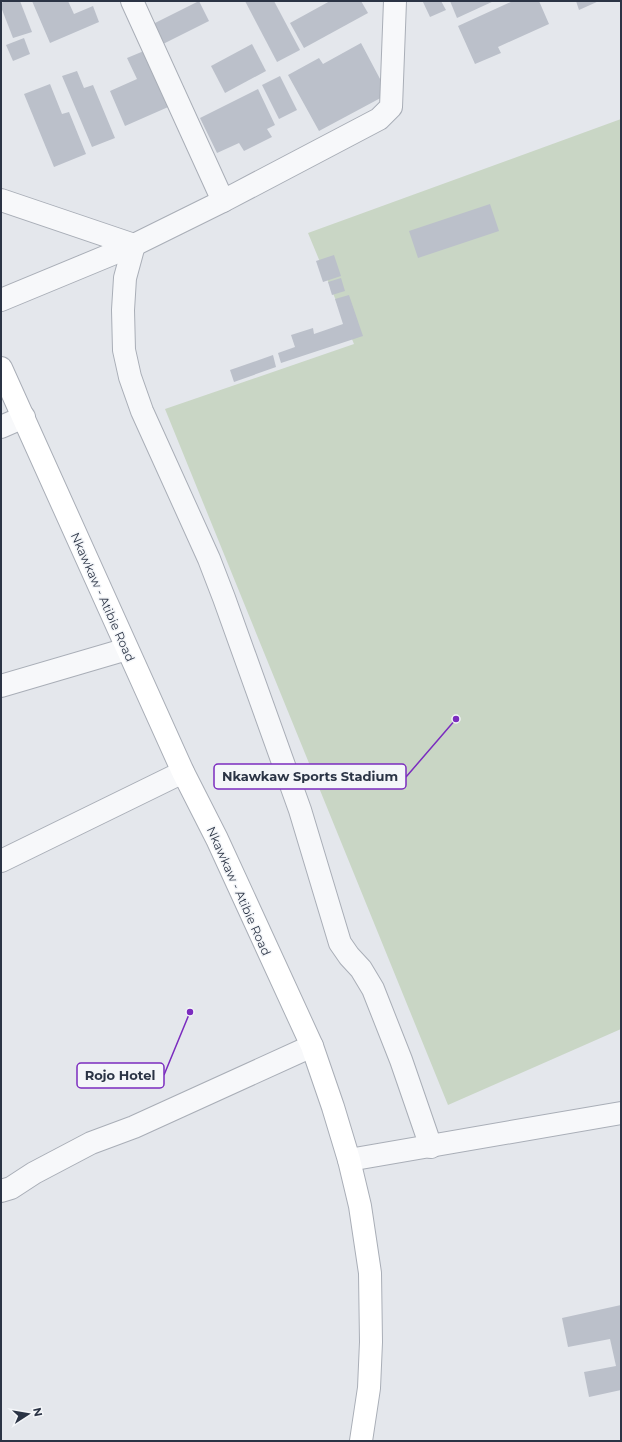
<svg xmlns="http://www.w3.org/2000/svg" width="622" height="1442" viewBox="0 0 622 1442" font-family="Montserrat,sans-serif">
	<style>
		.green { fill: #c9d6c5 }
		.building { fill: #bbc0ca }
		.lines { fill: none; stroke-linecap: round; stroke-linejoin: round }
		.street-casing { stroke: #a9aeb7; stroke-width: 24 }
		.secondary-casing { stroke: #a9aeb7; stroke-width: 24 }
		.street { stroke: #f7f8fa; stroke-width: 22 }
		.secondary { stroke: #fff; stroke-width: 22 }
		.labels { text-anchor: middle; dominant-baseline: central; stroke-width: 3; stroke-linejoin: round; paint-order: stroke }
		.street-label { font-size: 12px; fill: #2b3445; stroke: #f4f6f9 }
		.leader { fill: none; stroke: #7b2cbf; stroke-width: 1.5 }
		.callout-dot { fill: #7b2cbf; stroke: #f4f6f9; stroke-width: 1.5 }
		.callout { fill: #f4f6f9; stroke: #7b2cbf; stroke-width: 1.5 }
		.callout-label { font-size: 13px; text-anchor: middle; font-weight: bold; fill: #2b3445 }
	</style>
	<rect width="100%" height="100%" fill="#e4e7ec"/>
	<polygon class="green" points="621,119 621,1029 448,1105 165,409 354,344 308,233"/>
	<g class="building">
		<polygon points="6,1 20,1 32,32 13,38 1,7 1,3"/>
		<polygon points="32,1 68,1 74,14 93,6 99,22 50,43"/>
		<polygon points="199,1 209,21 163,44 153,24"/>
		<polygon points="245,1 274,1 300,50 277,62"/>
		<polygon points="330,1 361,1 368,13 304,48 290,23"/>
		<polygon points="441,1 446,10 430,17 423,2"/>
		<polygon points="450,1 494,1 457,18"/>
		<polygon points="513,1 539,1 549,24 498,47 501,53 475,64 458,26"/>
		<polygon points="576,1 599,1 579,10"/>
		<polygon points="24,38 30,54 13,61 6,45"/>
		<polygon points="361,43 388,94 319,131 288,75 319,58 323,64"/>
		<polygon points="252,44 266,71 225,93 211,66"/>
		<polygon points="151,48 175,104 125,126 110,91 137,79 127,58"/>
		<polygon points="77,71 84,88 93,85 115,138 92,147 62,76"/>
		<polygon points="280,76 297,110 279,119 262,85"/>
		<polygon points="50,84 62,114 69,112 86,154 54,167 24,94"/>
		<polygon points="258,89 275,125 267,129 272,137 244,151 239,143 217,153 200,118"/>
		<polygon points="490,204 499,231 418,258 409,231"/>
		<polygon points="334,255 341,276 323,282 316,261"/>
		<polygon points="341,278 345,291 332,295 328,282"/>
		<polygon points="349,295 363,336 281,363 278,353 295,347 291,335 313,328 314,334 343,324 335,299"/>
		<polygon points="273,355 276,367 234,382 230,370"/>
		<polygon points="621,1305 621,1390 589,1397 584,1372 616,1366 610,1339 568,1347 562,1318"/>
	</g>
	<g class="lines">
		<g class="street-casing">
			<g id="street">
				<polyline points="132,1 223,201"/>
				<polyline points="1,200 134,245 223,201 379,119 391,107 395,1"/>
				<polyline points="134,245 125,278 123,310 124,350 130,377 142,411 209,559 224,598 300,810 340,943 349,956 361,969 373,989 401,1060 431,1147"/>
				<polyline points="1,300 134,245"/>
				<polyline points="1,427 24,417"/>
				<polyline points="1,686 127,649"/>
				<polyline points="1,861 183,772"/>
				<polyline points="349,1160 621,1113"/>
				<polyline points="1,1191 11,1188 34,1173 91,1143 134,1127 312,1046"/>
			</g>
		</g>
		<g class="secondary-casing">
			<polyline id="secondary" points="1,368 183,772 217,839 312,1046 333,1107 349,1160 360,1206 370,1273 371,1342 369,1388 361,1441"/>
		</g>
		<use href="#street" class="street"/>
		<use href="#secondary" class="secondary"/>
	</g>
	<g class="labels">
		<g class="street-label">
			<text transform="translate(103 597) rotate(66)">Nkawkaw - Atibie Road</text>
			<text transform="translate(239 891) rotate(66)">Nkawkaw - Atibie Road</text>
		</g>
	</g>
	<path class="leader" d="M456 719L406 777M190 1012L164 1075"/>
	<g class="callout-dot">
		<circle cx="456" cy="719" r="4"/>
		<circle cx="190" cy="1012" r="4"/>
	</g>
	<g class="callout">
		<rect x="214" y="764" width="192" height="25" rx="4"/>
		<rect x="77" y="1063" width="87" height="25" rx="4"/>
	</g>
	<g class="callout-label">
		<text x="310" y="781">Nkawkaw Sports Stadium</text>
		<text x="120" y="1080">Rojo Hotel</text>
	</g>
	<rect width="622" height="1442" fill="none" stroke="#2b3445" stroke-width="4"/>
	<g transform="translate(28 1414) rotate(78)" stroke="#f4f6f9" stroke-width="3" paint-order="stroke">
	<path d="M0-3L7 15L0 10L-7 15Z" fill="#2b3445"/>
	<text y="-6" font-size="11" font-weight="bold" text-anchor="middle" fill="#2b3445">N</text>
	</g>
</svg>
